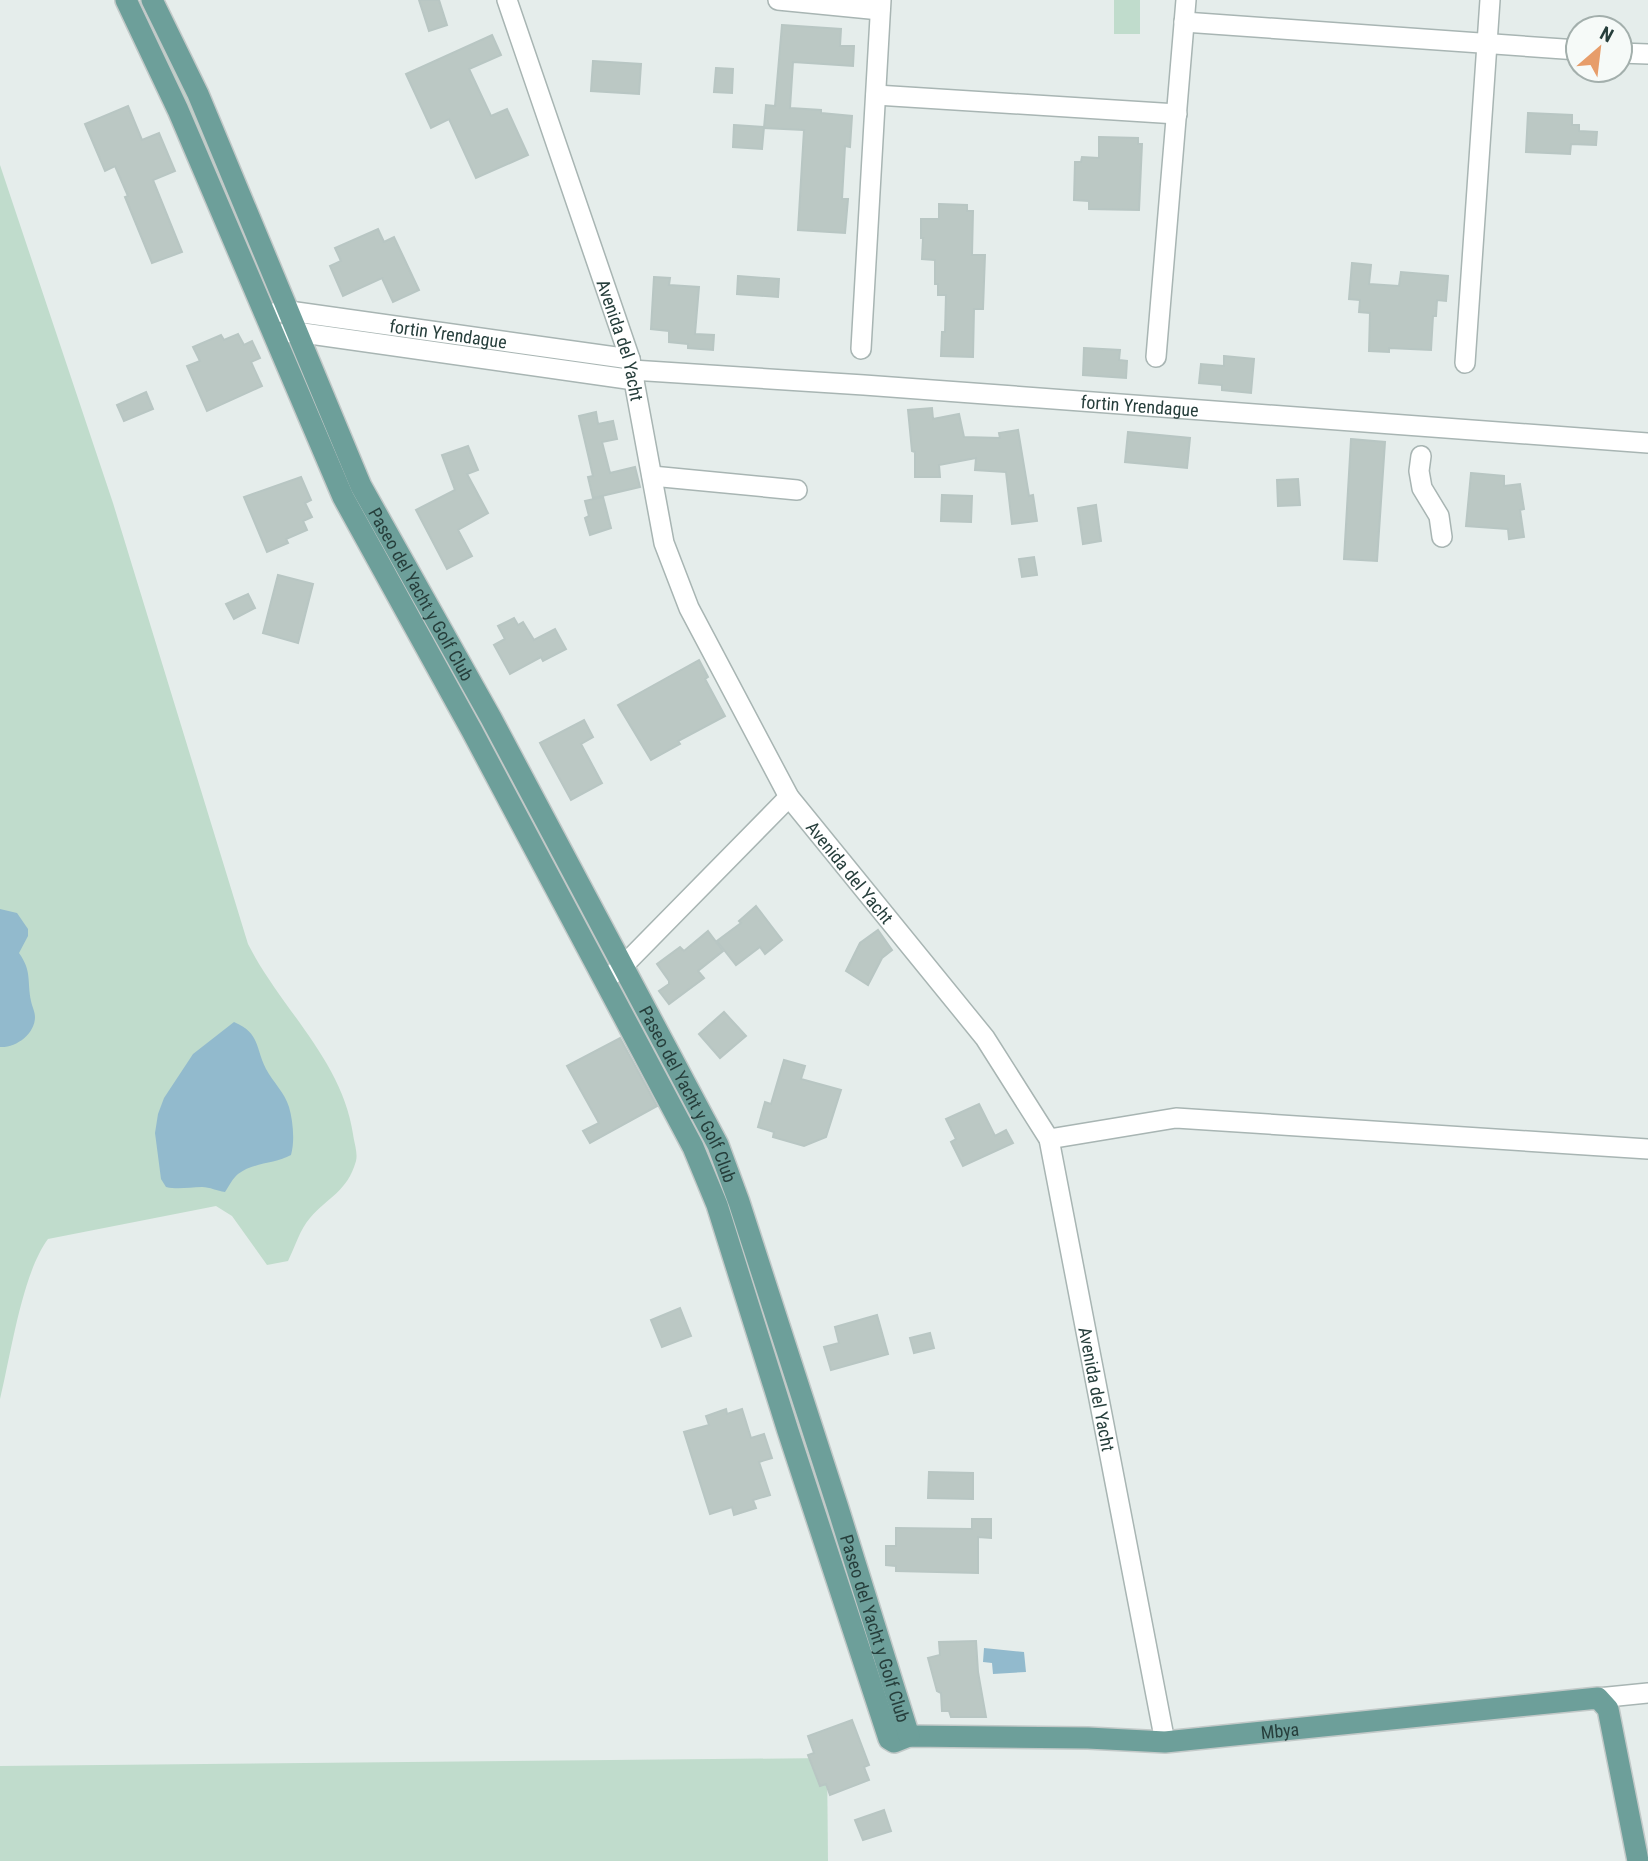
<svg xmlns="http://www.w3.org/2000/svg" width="1648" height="1861" viewBox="0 0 1648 1861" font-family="'Roboto Condensed',sans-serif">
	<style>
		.green { fill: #c0dccc }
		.water { fill: #92bacd }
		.building { fill: #bbc8c4; stroke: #b8c6c3; stroke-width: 2 }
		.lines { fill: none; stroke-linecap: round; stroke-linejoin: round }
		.minor-casing { stroke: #a8b5b3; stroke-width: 22 }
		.major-casing { stroke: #c2c9c8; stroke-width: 24 }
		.minor { stroke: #fff; stroke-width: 19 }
		.major { stroke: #6d9f9a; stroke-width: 21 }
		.labels { text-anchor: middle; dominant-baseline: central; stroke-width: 5; stroke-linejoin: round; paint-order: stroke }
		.street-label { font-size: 18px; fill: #263e3b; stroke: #f6faf8 }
	</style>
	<rect width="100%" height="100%" fill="#e5edeb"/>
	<g class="green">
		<polygon points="140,0 146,0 191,101 274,299 272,300"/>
		<rect x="1114" y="0" width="26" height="34"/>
		<path d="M0,165L113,503L248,944C281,1009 342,1060 353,1134C354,1142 358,1153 356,1161C347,1192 329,1196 310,1218C300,1229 295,1247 288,1261L267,1265L232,1216L216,1206L48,1239C22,1274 11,1354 0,1399Z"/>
		<polygon points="297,360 359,497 598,939 596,942 355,500 295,362"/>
		<polygon points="632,1002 708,1144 719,1171 894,1718 891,1720 724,1197 629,1005"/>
		<polygon points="827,1758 828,1861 0,1861 0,1766"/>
	</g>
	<g class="water">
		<path d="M0,909L17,913L28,929V936L19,953C32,971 27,981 31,1001C32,1006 35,1012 35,1017C35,1034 16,1048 0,1047Z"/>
		<path d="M234,1022C260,1033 255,1047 266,1069C273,1082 285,1093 289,1107C293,1121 295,1141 291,1155C275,1164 254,1162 238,1174C233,1178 229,1186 225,1192C217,1191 210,1187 202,1187C189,1187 179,1190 166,1187L161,1179L155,1133L158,1114L164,1098L193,1054Z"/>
		<polygon points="984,1648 1024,1652 1026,1672 993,1674 992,1663 983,1662"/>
	</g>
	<g class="building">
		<polygon points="419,0 439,0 447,25 429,31"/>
		<polygon points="782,25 841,29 840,46 854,46 853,66 793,62 790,108 821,110 821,113 852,116 850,147 845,146 842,199 848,199 845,233 798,230 804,130 764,128 766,105 775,106"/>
		<polygon points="492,35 501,55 469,69 491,116 507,109 528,155 476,178 449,119 431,128 406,74"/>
		<polygon points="593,61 641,64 639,94 591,91"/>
		<polygon points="716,68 733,69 732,93 714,92"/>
		<polygon points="128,106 142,140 159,133 175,171 153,180 182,252 152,263 125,197 128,196 115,166 105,171 85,124"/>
		<polygon points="1528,113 1572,115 1572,125 1579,125 1579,131 1597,132 1596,145 1571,144 1570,154 1526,152"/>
		<polygon points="734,125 764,127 762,149 733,147"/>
		<polygon points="1099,137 1138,138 1138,144 1142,144 1139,210 1089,209 1089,201 1074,200 1075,162 1081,162 1082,157 1099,158"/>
		<polygon points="939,204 967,205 967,211 973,211 972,255 985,255 983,309 974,309 973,357 941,356 942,332 945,332 946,295 938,295 938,284 935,284 935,260 922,259 923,238 921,238 921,219 939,219"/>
		<polygon points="378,229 384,242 394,237 419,290 393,302 382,278 343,296 330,266 341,261 335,248"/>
		<polygon points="1352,263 1371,265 1369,284 1399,286 1401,272 1448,276 1446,301 1437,300 1436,316 1433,316 1431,350 1389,348 1389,352 1369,351 1370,313 1359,312 1360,300 1349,299"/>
		<polygon points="738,276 779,279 778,297 737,294"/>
		<polygon points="654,277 670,278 669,285 699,287 695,334 714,335 713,350 688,348 688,344 669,342 669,331 651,329"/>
		<polygon points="238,334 244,345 252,341 260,358 251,362 262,386 207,411 187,366 200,361 193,347 221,335 224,340"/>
		<polygon points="1084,348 1120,350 1119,360 1127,361 1126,378 1083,375"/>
		<polygon points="1224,356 1254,359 1251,393 1222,390 1222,385 1199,383 1201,364 1224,366"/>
		<polygon points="146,392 153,409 124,421 117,405"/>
		<polygon points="932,408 933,419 959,414 964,437 1000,438 999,433 1018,430 1029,496 1033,495 1037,521 1012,524 1006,472 975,470 976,458 939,465 940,477 915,477 915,452 912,451 908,410"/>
		<polygon points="596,412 598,424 613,421 617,439 602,442 610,473 635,467 640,487 593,498 588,477 593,476 579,416"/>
		<polygon points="1128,432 1190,438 1187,468 1125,462"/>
		<polygon points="1351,439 1385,442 1377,561 1344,559"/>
		<polygon points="468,446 478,470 467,474 488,513 458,530 472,556 447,569 416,510 455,490 442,455"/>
		<polygon points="1471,473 1504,476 1504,486 1520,484 1524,509 1520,510 1524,537 1509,539 1508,529 1466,526"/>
		<polygon points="301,477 311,500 305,503 312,517 303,521 307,530 286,539 288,543 267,552 244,497"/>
		<polygon points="1298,479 1300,505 1278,506 1277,480"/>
		<polygon points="942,495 972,496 971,522 941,521"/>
		<polygon points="603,497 611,528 590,535 585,518 589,516 585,501"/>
		<polygon points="1096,505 1101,541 1083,544 1078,508"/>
		<polygon points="1034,557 1037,575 1022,577 1019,559"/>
		<polygon points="278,575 313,584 298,643 263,633"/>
		<polygon points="248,594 255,608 234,619 226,604"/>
		<polygon points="514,618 518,625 523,622 534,640 555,629 566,649 543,661 541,657 510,674 494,645 505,639 498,626"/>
		<polygon points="699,660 708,677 705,679 725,716 678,741 680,744 651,760 618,705"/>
		<polygon points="584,720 593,737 581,744 602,783 571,800 540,743"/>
		<polygon points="756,906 782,940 765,954 760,947 736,965 717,941 741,923 739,921"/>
		<polygon points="878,930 892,950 882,958 868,985 846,971 860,943"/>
		<polygon points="708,931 723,951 698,971 704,978 669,1004 659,991 669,984 669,981 657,964 680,947 684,951"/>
		<polygon points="724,1012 746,1036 720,1058 699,1034"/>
		<polygon points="620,1038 657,1106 590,1143 583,1131 599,1123 567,1066"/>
		<polygon points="784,1060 805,1066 801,1079 841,1090 826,1137 804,1146 773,1137 774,1132 758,1127 765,1102 771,1104"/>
		<polygon points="979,1104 995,1136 1006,1130 1013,1143 963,1166 951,1142 956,1139 946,1119"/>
		<polygon points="680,1308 691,1336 662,1347 651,1320"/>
		<polygon points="877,1315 888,1354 831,1370 824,1347 839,1343 835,1327"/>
		<polygon points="930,1333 934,1348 914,1353 910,1338"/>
		<polygon points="726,1409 727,1414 742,1409 751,1438 764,1434 772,1458 759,1462 770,1495 753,1500 756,1508 734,1515 732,1507 710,1514 684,1432 709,1425 706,1416"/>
		<polygon points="929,1472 973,1473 973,1499 928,1498"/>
		<polygon points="972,1519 991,1519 991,1538 978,1537 978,1573 896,1571 896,1566 886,1565 886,1546 896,1546 896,1528 972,1529"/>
		<polygon points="976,1641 978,1672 986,1717 951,1717 949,1711 942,1711 941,1693 937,1691 928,1658 940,1655 939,1642"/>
		<polygon points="852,1720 869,1765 864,1767 869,1780 830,1795 826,1784 820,1786 808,1755 814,1753 808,1736"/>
		<polygon points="884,1810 891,1831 863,1840 855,1820"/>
	</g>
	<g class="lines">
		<g class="minor-casing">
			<g id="minor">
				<path id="s1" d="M507,0L630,359L664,543L689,608L789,797L985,1038L1049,1139L1165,1742"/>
				<polyline points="778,0 880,10"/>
				<polyline points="1184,22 1578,50"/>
				<polyline points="1620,53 1648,54"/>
				<polyline points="876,95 1177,114"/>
				<path id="s2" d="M266,314L289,311L630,359"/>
				<polyline points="285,333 296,332 634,380"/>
				<polyline points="861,349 881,0"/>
				<polyline points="1156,357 1186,0"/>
				<polyline points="1465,363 1490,0"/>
				<path id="s3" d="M632,370L864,385L1648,443"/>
				<polyline points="1421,456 1419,471 1422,488 1439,516 1442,537"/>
				<polyline points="652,476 797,490"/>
				<polyline points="605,980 622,967 789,797"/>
				<polyline points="1049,1139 1176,1118 1648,1149"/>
				<polyline points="1598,1698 1648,1693"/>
			</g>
		</g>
		<g class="major-casing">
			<g id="major">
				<path id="s4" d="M126,0L178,110L343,497L472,731L693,1147L717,1205L788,1431L889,1739L894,1742L909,1736L1088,1738L1165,1742L1598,1698L1608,1709L1638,1861"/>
				<path id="s5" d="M152,0L198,94L361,486L491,718L718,1145L739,1202L838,1508L909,1736"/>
			</g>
		</g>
		<use href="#minor" class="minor"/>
		<use href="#major" class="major"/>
	</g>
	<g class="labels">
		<g class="street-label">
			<text stroke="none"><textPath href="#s2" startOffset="184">fortin Yrendague</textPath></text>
			<text stroke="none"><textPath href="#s1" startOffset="359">Avenida del Yacht</textPath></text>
			<text stroke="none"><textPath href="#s3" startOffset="509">fortin Yrendague</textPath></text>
			<text stroke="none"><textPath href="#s5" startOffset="653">Paseo del Yacht y Golf Club</textPath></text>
			<text stroke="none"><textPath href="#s1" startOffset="947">Avenida del Yacht</textPath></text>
			<text stroke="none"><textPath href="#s5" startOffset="1220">Paseo del Yacht y Golf Club</textPath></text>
			<text stroke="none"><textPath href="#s1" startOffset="1535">Avenida del Yacht</textPath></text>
			<text stroke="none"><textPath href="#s5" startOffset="1787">Paseo del Yacht y Golf Club</textPath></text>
			<text stroke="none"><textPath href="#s4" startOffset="2298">Mbya</textPath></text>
		</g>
	</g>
	<g transform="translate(1599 49) rotate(28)"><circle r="33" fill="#f6faf8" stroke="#a3afac" stroke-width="2"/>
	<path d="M0-5L12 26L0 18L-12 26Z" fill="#e79d6a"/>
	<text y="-10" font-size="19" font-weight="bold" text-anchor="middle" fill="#263e3b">N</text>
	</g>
</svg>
